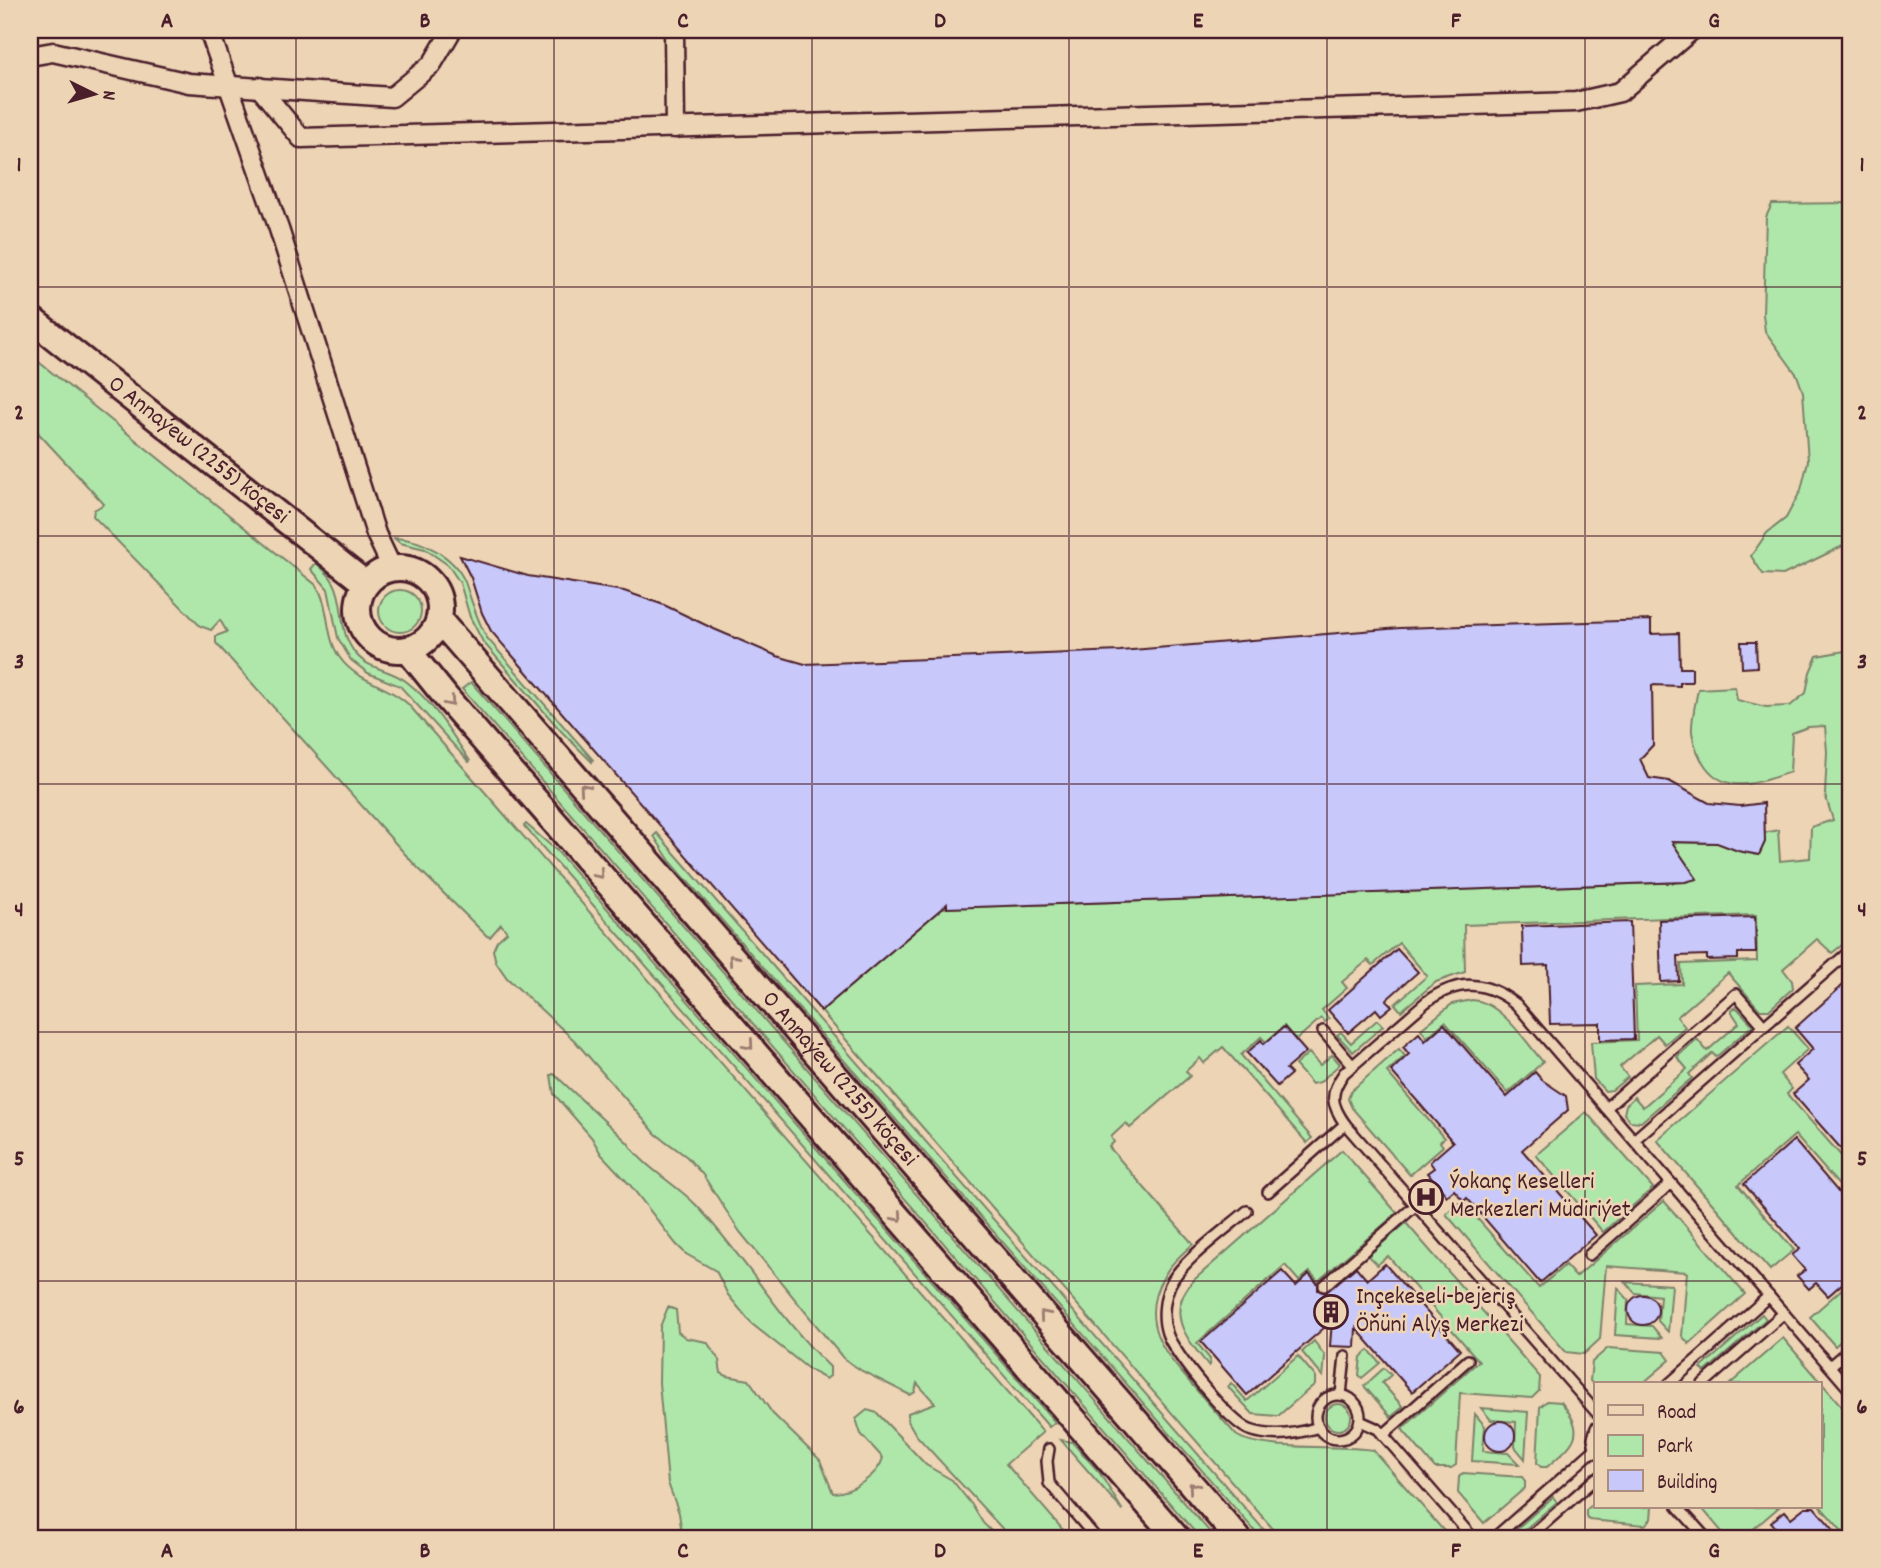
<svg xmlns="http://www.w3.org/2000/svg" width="1881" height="1568" viewBox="0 0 1881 1568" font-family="Dekko,sans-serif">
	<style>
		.green { fill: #afe7aa; stroke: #7c836a; stroke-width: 2 }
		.building { fill: #c8c8fb; stroke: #4a1f2b; stroke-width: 2 }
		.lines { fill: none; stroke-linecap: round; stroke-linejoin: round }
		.lane-casing { stroke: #4a1f2b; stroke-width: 14 }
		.street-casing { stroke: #4a1f2b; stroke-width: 23 }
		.secondary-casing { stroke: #4a1f2b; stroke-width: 30 }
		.lane { stroke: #edd4b5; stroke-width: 9 }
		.street { stroke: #edd4b5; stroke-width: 18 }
		.secondary { stroke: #edd4b5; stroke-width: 24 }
		.oneway { stroke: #9c7a70 }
		.grid { fill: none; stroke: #4a1f2b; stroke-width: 2; stroke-opacity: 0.55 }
		.labels { text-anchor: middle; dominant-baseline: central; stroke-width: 5; stroke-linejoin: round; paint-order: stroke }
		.street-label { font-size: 24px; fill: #4a1f2b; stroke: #edd4b5 }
		.poi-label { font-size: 24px; fill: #4a1f2b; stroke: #edd4b5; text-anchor: start }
		.neatline { fill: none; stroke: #4a1f2b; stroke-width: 2.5 }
		.grid-label { font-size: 23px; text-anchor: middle; font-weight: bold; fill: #4a1f2b }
	</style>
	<rect width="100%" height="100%" fill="#edd4b5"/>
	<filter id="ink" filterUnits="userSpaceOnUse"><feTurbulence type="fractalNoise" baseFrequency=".0143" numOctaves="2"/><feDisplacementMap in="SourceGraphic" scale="14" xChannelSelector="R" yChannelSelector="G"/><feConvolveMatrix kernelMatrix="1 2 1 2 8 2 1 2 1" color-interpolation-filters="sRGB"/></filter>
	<g filter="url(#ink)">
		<g class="green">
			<polygon points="1851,203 1851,542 1783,575 1763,574 1751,556 1767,533 1786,518 1801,490 1808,461 1803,392 1797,375 1765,331 1763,314 1766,217 1772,204"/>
			<path d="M30,355L316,585C331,607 324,635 340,658C357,682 387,684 408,704L1043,1432L1006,1464L1070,1538H1008L1009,1536L916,1435L908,1421V1413L935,1403L917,1383L915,1392L910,1395L862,1371L843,1358L740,1232L703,1175L687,1157L656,1134L575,1041L507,978L496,962L493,950L497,941L507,932L501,924L490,937L487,936L414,864L216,643V636L227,632L220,620L211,630L200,626L93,516L94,510L104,504L30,424Z"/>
			<path d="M394,538C422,539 454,556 465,582C472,602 477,620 487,638L593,760L592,762L562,732L483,642L470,617L460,583L448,565L425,549L400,543Z"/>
			<path d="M316,563C323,569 330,575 334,583C346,606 337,631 356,654C369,670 391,669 407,682C434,703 451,733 470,761L469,762L400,686L368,673L351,660L338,638L328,589L311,569Z"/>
			<circle cx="400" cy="611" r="21"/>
			<path d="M1851,650V938L1832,953L1817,939L1783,969L1792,981L1793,988L1769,1010H1760L1728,973L1677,1017L1685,1027L1665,1044L1657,1035L1620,1067L1628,1077L1612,1090L1605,1091L1594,1079L1591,1042L1637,1040L1635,986L1682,984L1681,964L1757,961L1756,915L1464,925L1465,972L1436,982L1401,1011L1395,1004L1427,976L1399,943L1373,965L1368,960L1342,982L1347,988L1322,1010L1329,1019L1325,1022L1321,1018L1296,1040L1284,1026L1266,1042L1261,1037L1241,1055L1312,1138L1307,1143L1223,1047L1204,1063L1200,1058L1186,1071L1190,1076L1130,1128L1126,1123L1111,1137L1114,1142L1109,1147L1193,1244C1182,1254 1171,1263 1164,1276C1137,1321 1164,1353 1193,1386C1207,1402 1221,1418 1236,1435C1261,1452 1339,1444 1373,1450L1450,1538H1281L821,1011L942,908L1685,882L1643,842L1717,843L1778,830L1780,861L1810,858L1811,827L1833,820L1825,794L1827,752L1825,726L1808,727L1792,733L1790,772C1761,782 1728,796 1706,767C1698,756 1694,746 1692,732C1691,719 1696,702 1698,689L1735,687L1737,700L1766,707L1790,706L1806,693L1810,672L1817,656Z"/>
			<polygon points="471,682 1215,1538 1200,1538 462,689"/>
			<polygon points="526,824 557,851 1055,1422 1049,1427 524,826"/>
			<polygon points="657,833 1271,1538 1261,1538 670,861 654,836"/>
			<path d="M1472,1000C1500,1001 1526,1042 1543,1062L1508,1093L1445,1022L1427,1037L1421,1029L1452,1004Z"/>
			<polygon points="1736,1007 1753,1025 1716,1057 1712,1053 1689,1074 1692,1078 1641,1122 1630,1121 1624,1114 1626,1105 1634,1097 1643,1107 1687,1069 1677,1057 1697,1039 1707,1051 1739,1023 1731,1011"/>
			<polygon points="1377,1020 1383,1026 1353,1052 1337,1035 1341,1032 1351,1043"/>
			<polygon points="1788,1026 1808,1049 1780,1074 1792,1089 1787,1094 1851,1167 1851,1199 1795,1135 1738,1185 1794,1250 1770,1270 1657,1140"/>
			<polygon points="1399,1049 1405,1056 1387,1072 1444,1138 1440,1142 1443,1146 1410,1175 1352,1108 1348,1099 1351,1091"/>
			<polygon points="1309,1053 1320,1065 1332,1055 1340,1064 1320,1082 1312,1084 1295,1065"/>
			<path d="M554,1074L628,1143C644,1168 675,1183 696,1205C744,1255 779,1319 830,1367V1376L826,1379L811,1371L752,1324L728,1295L716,1271L686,1254L676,1244L630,1185L601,1154L592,1138L554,1094L551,1075Z"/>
			<polygon points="1586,1112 1653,1188 1603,1232 1536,1155"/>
			<path d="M1342,1150L1397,1213L1318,1281L1310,1272L1299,1281L1285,1265L1197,1343L1210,1359L1209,1366C1186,1338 1163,1312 1195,1279Z"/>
			<polygon points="1664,1201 1745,1294 1689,1344 1682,1336 1687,1272 1606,1266 1600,1339 1584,1354 1566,1352 1446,1214 1458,1203 1468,1208 1539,1288 1565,1265 1576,1277"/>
			<polygon points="1406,1223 1540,1377 1539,1391 1532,1398 1460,1393 1456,1465 1451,1468 1435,1468 1402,1429 1479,1361 1388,1256 1377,1265 1368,1256"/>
			<polygon points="1851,1281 1851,1332 1835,1346 1810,1317"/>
			<polygon points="1625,1282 1672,1285 1668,1332 1658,1321 1660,1296 1635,1293"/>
			<polygon points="1618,1288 1628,1299 1627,1324 1652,1326 1662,1338 1615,1335"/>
			<path d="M668,1307L676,1310L678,1332L686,1338L707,1342L719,1360L721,1373L727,1376L749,1380L773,1414L820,1460L833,1493C851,1493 878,1476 883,1458L861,1434L856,1419L867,1410L877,1413L926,1465L952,1480L972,1505L983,1523L998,1538H671L682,1534L679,1513L668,1483L659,1383L660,1327Z"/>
			<polygon points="1762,1314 1766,1319 1705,1372 1701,1368"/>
			<polygon points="1783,1338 1851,1417 1851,1538 1848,1538 1820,1506 1820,1384 1730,1384"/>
			<polygon points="1314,1341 1325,1356 1323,1377 1302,1352"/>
			<polygon points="1608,1348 1664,1352 1670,1360 1642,1384 1596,1384 1596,1387 1590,1381 1592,1362"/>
			<polygon points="1369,1350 1380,1363 1362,1378 1359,1375 1361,1357"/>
			<polygon points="1298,1356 1315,1376 1315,1384 1278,1416 1253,1414 1228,1387 1231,1383 1247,1401"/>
			<polygon points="1384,1368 1391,1375 1382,1383 1403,1407 1391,1417 1364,1386"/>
			<path d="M1547,1401L1561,1402C1588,1434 1574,1443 1547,1467H1541L1537,1463L1540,1407Z"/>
			<circle cx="1338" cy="1417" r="13"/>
			<polygon points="1481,1408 1528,1412 1525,1459 1515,1447 1516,1422 1491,1420"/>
			<polygon points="1475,1414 1485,1426 1483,1451 1508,1453 1519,1464 1472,1461"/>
			<polygon points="1061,1440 1072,1442 1099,1472 1123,1511"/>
			<polygon points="1463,1473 1522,1477 1525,1481 1525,1488 1484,1523 1458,1493 1459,1477"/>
			<polygon points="1553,1497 1557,1502 1515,1538 1506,1538"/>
			<polygon points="1596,1502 1596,1507 1652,1507 1651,1519 1645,1525 1589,1520 1586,1517 1586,1510"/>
			<polygon points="1701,1507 1779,1507 1743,1538 1727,1538"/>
		</g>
		<g class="building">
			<polygon points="460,556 528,576 624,591 664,605 714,629 777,656 805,664 1120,651 1400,628 1651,620 1651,634 1679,633 1680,668 1692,668 1692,682 1680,682 1680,686 1652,685 1653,745 1640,759 1649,778 1669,781 1709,803 1740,806 1764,803 1765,842 1759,855 1738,851 1717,843 1672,842 1697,879 1685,882 947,908 947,904 821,1011 491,631 482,613 471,578"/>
			<polygon points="1741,642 1756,642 1757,667 1742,668"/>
			<polygon points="1755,917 1756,953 1738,953 1738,959 1707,960 1707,955 1678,956 1679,981 1661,982 1659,920"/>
			<polygon points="1630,922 1634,1039 1600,1040 1600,1023 1550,1024 1548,965 1523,966 1522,926"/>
			<polygon points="1397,949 1418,972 1386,1000 1392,1006 1381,1015 1376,1009 1348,1033 1328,1010"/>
			<polygon points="1851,978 1851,1160 1793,1094 1809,1080 1795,1065 1813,1049 1795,1028"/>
			<polygon points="1444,1024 1507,1097 1535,1072 1542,1080 1566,1096 1568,1110 1522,1150 1596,1235 1540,1283 1467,1198 1464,1201 1454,1190 1447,1196 1427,1173 1434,1168 1430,1162 1453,1142 1391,1071 1409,1054 1403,1047 1419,1033 1425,1041"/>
			<polygon points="1284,1027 1306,1052 1286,1069 1291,1074 1277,1086 1247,1053 1261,1040 1264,1044"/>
			<polygon points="1794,1140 1851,1207 1851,1276 1828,1296 1816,1283 1809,1289 1797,1276 1805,1270 1792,1255 1800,1249 1744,1184"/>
			<polygon points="1385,1264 1460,1350 1412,1392 1356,1328 1355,1347 1330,1346 1332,1321 1247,1395 1201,1342 1282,1271 1296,1286 1309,1274 1318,1284 1318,1290 1325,1293 1356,1267 1367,1280"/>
			<circle cx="1643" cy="1310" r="15"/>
			<circle cx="1500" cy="1436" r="15"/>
			<polygon points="1805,1507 1814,1507 1841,1538 1767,1538 1778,1530 1771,1522 1785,1511 1791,1518"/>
		</g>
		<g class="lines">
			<g class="lane-casing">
				<g id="lane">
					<polyline points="1323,1031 1353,1066"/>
					<polyline points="1606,1108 1736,994 1764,1026"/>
					<polyline points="1634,1140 1851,950"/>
					<polyline points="1268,1192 1345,1124"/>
					<path d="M1247,1211C1226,1229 1180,1262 1170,1285C1164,1300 1162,1318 1167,1333C1173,1353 1231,1424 1250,1430C1272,1438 1297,1434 1319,1427"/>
					<polyline points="1589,1255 1671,1183"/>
					<polyline points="1324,1286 1416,1205"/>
					<polyline points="1830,1366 1851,1348"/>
					<polyline points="1669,1384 1769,1296"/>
					<polyline points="1703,1384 1784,1313"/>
					<polyline points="1341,1395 1345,1356"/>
					<circle cx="1338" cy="1417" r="22"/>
					<path d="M1596,1412L1345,1124C1331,1104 1329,1094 1344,1073L1426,1002C1458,979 1485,980 1516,1004L1851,1391"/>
					<polyline points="1360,1421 1378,1429 1473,1538"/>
					<polyline points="1383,1435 1468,1360"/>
					<polyline points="1049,1449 1047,1461 1049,1483 1096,1538"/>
					<polyline points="1596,1453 1593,1438 1596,1428"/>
					<polyline points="1678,1507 1706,1538"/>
					<polyline points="1494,1538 1594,1450"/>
					<polyline points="1528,1538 1596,1478"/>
				</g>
			</g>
			<g class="street-casing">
				<g id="street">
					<polyline points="209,30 279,229 376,534 392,568"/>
					<polyline points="674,30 675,128"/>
					<polyline points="30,56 53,52 189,83 392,97 432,64 452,30"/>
					<polyline points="259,87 301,138 1576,102 1620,92 1692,30"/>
				</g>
			</g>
			<g class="secondary-casing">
				<g id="secondary">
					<path id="s1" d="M30,318L366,584"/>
					<circle cx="399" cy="609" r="41"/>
					<path id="s2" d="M439,620L1238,1538"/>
					<polyline points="407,649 445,696 1177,1538"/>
				</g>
			</g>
			<use href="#lane" class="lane"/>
			<use href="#street" class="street"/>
			<use href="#secondary" class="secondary"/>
		</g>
		<defs><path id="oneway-chevron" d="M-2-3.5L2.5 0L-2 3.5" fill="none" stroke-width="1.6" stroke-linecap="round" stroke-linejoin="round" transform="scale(1.75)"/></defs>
		<g class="oneway">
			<use href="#oneway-chevron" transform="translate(450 702) rotate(49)"/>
			<use href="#oneway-chevron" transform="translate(584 788) rotate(-131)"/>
			<use href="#oneway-chevron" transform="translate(599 874) rotate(49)"/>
			<use href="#oneway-chevron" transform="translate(733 959) rotate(-131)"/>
			<use href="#oneway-chevron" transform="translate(749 1045) rotate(49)"/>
			<use href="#oneway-chevron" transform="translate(898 1217) rotate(49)"/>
			<use href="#oneway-chevron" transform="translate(1044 1315) rotate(-131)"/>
			<use href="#oneway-chevron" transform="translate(1193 1487) rotate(-131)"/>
		</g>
	</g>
	<path class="grid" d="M296,30V1538M554,30V1538M812,30V1538M1069,30V1538M1327,30V1538M1585,30V1538M30,287H1851M30,536H1851M30,784H1851M30,1032H1851M30,1281H1851"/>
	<defs>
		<g id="hospital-ring" transform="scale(1.75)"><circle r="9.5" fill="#edd4b5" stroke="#4a1f2b" stroke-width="1.5"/><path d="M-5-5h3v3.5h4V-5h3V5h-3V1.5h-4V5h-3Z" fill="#4a1f2b"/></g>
		<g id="building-ring" transform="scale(1.75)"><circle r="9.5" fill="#edd4b5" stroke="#4a1f2b" stroke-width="1.5"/><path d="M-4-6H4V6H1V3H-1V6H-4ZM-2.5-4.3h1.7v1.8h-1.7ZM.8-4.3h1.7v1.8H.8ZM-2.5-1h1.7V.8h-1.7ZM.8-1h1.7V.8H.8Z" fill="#4a1f2b"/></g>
	</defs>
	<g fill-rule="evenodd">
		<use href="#hospital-ring" x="1426" y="1197"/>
		<use href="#building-ring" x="1331" y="1312"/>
	</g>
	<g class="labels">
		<g class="street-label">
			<text stroke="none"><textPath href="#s1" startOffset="214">O Annaýew (2255) köçesi</textPath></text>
			<text stroke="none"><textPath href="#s2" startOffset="609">O Annaýew (2255) köçesi</textPath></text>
		</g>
		<g class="poi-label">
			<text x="1450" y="1183">Ýokanç Keselleri<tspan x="1450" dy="28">Merkezleri Müdiriýet</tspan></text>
			<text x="1356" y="1298">Inçekeseli-bejeriş<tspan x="1356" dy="28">Öňüni Alyş Merkezi</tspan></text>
		</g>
	</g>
	<rect width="1881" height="1568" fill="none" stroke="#edd4b5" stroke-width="77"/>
	<rect x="1594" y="1382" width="228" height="126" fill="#edd4b5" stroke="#ac8c7e" stroke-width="2"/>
	<rect x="1608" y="1405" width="35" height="10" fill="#edd4b5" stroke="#ac8c7e" stroke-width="2"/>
	<text x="1657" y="1418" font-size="21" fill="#4a1f2b">Road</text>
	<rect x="1608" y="1435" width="35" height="21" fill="#afe7aa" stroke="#ac8c7e" stroke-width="2"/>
	<text x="1657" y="1452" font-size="21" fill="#4a1f2b">Park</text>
	<rect x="1608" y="1470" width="35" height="21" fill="#c8c8fb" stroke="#ac8c7e" stroke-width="2"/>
	<text x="1657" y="1488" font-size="21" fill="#4a1f2b">Building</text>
	<g transform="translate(94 94) rotate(95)" stroke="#edd4b5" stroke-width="5" paint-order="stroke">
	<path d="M0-5L12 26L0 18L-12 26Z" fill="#4a1f2b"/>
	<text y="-10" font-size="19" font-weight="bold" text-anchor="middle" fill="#4a1f2b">N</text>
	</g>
	<rect x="38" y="38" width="1804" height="1492" class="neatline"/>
	<g class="grid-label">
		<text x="167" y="27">A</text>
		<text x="425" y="27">B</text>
		<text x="683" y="27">C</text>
		<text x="940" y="27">D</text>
		<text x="1198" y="27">E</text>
		<text x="1456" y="27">F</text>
		<text x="1714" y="27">G</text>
		<text x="19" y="171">1</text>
		<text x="1862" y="171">1</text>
		<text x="19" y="419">2</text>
		<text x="1862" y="419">2</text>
		<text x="19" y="668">3</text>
		<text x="1862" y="668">3</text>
		<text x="19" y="916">4</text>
		<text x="1862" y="916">4</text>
		<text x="19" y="1165">5</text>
		<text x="1862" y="1165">5</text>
		<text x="19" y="1413">6</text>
		<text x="1862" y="1413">6</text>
		<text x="167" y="1557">A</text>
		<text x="425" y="1557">B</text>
		<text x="683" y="1557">C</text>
		<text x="940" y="1557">D</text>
		<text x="1198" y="1557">E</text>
		<text x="1456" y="1557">F</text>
		<text x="1714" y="1557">G</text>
	</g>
</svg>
